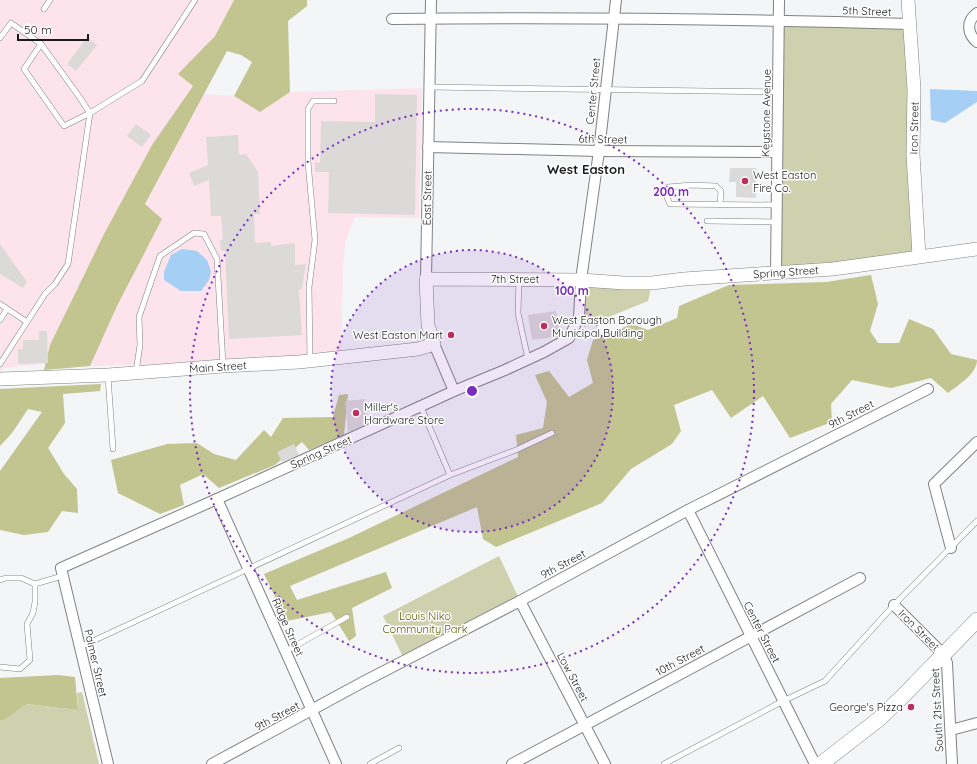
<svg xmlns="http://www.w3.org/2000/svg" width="977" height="764" viewBox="0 0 977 764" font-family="Quicksand,sans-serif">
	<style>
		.industrial { fill: #fce3ec }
		.green { fill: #cfd1ae }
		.forest { fill: #c2c590 }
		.water { fill: #a6cff6 }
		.building { fill: #dcdad9 }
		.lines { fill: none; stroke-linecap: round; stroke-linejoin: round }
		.service-casing { stroke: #818284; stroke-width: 6 }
		.minor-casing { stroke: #818284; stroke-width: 12 }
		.tertiary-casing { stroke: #818284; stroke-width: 14 }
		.secondary-casing { stroke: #818284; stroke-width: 16 }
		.service { stroke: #fff; stroke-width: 5 }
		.minor { stroke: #fff; stroke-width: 10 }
		.tertiary { stroke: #fff; stroke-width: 13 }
		.secondary { stroke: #fff; stroke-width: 15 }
		.ring { fill: none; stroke: #7b2cbf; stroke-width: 2; stroke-dasharray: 2 4 }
		.poi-dot { fill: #bc2e5b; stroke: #fff; stroke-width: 1.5 }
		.labels { text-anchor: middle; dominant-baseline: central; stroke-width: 3; stroke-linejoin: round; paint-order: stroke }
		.street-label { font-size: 11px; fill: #1b1b1c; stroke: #fff }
		.poi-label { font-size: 11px; fill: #1b1b1c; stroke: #fff; text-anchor: start }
		.park-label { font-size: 11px; fill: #5b5c01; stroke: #fff }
		.quarter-label { font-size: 13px; font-weight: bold; fill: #1b1b1c; stroke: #fff }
		.centre { fill: #7b2cbf; stroke: #fff; stroke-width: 2 }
		.ring-label { font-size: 12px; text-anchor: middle; font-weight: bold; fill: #7b2cbf; stroke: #fff; stroke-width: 3; stroke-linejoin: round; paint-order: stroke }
	</style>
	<rect width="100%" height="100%" fill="#f3f5f6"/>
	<g class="industrial">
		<polygon points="0,0 234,0 215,36 178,74 193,86 152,145 104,234 50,345 45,364 3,368 0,375"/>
		<polygon points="422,88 419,218 355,217 345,243 343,265 341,359 90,366 117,306 145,205 204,94 234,96 260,112 290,92"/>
	</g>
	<g class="green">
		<polygon points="779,20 910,24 919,256 776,273"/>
		<polygon points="581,280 652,283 648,301 584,327 580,303"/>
		<polygon points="499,556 520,601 405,661 383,616"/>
		<polygon points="82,692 99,764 0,764 0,721 6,719 27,704 78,710 77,693"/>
	</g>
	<g class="forest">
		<polygon points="234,0 307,0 307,6 288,21 290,92 260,112 234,96 252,62 241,55 227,51 145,204 162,219 117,306 90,366 44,370 50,345 104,234 152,145 193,86 178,74 215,36"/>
		<path d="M871,275L878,304L870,331L878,343H899L909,319L933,329L951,354L977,360C977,374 958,385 948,393L931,378L891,388L852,380L831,404L832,422L790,438L763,396L731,418L712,390L674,405L681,431L672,444L631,469L602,503L496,547L483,539L477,507L290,586L297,600L386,572L392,588L352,608L356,636L349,641L331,612L287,621L264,574L349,538L518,457L516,435L543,428L547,402L535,375L549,371L569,397L593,383L587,360L593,340L632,324L648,330L677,318L679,306L729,285L826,282Z"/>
		<polygon points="101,384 100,391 63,394 65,423 48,448 64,474 77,489 78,513 62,511 48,532 24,535 0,530 0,471 42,412 28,409 12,433 0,446 0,389"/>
		<polygon points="348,394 344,435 309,450 302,442 275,465 219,488 203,474 180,485 184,505 160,514 118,493 111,460 167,444 197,443 214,454 236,460 264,430 271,437 283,418 333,417 339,395"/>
		<polygon points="58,675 75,677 78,710 27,704 6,719 0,721 0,678"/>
	</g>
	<g class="water">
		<polygon points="930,89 977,91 977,102 945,123 931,120"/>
		<polygon points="182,249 197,251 207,260 211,271 209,280 201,291 181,291 164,280 164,272 171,255"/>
	</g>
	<g class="building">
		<polygon points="87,37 97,45 76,71 67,64"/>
		<polygon points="375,94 417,95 415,215 328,213 329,172 315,172 315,162 320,163 321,121 375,122"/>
		<polygon points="136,124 151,135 142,147 127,136"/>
		<polygon points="238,135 239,155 246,154 258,172 260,214 254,214 255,243 271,242 271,246 295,243 295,265 306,264 302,289 299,289 302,335 229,339 225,251 221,251 220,240 223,240 221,216 211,216 209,180 194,186 189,173 208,165 206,137"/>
		<polygon points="730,168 756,168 756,198 736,197 736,182 729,182"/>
		<polygon points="0,244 27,282 23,288 0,274"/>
		<polygon points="556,311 560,336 532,340 528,315"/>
		<polygon points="39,331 47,331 48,363 18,364 18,349 23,349 23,340 39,340"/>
		<polygon points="365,399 368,423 348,432 345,401"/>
		<polygon points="294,444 299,455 282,462 277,452"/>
	</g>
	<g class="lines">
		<g class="service-casing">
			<g id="service">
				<polyline points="44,9 50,0"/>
				<polyline points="0,38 11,23 41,44 24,69 64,126 90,113 142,81 195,0"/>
				<polyline points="429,87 778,92"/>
				<polyline points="720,205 721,191 716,186 692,185 668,187 666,195 670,204 777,205"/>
				<polyline points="707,221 776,222"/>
				<polyline points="519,279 518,313 528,359"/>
				<polyline points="0,304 27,322"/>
				<polyline points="0,320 7,309"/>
				<polyline points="310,360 309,287 315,240 308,162 308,109 313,101 334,101"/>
				<polyline points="0,364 45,294 55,284 68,264 90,113 78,95 41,44"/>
				<polyline points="136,372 140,345 139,317 160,256 194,233 204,234 217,259 223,365"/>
				<polyline points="108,376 113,449"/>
				<polyline points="421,407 450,475"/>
				<polyline points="0,580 6,578 21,578 35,584 62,576"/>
				<polyline points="80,647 450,475 516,450 552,433"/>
				<polyline points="286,651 347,617"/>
				<polyline points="0,667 20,669 30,660 27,624 33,613 35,602 35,584"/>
				<polyline points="370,764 399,748"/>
				<polyline points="664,764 783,701 825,681 894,605 977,521"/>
			</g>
		</g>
		<g class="minor-casing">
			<g id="minor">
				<path d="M977,13C966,21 967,34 977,42"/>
				<path d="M392,19C565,17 737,19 910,24"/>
				<polyline points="428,147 599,151 777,152"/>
				<polyline points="776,273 779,0"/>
				<polyline points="426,279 431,0"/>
				<polyline points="434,344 454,391"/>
				<polyline points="217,499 336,764"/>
				<polyline points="688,510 815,764"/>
				<polyline points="951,548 934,484 977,442"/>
				<polyline points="520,601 605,764"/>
				<polyline points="894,605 944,655 947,663 952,764"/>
				<polyline points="951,730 977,723"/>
				<polyline points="108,764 61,568 217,499 454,391 505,370 544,352 569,338 579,317 581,280 599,151 616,0"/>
				<polyline points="212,764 363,682 520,601 688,510 928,389"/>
				<polyline points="512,764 860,578"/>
			</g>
		</g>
		<g class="tertiary-casing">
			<g id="tertiary">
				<polyline points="908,0 914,89 913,154 919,256"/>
				<polyline points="0,379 108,375 223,366 299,362 418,349 434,344 428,325 426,279 581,280 624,283 652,283 684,279 833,269 977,249"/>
			</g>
		</g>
		<g class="secondary-casing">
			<polyline id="secondary" points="821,764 879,719 902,697 977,620"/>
		</g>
		<use href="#service" class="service"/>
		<use href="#minor" class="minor"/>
		<use href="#tertiary" class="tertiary"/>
		<use href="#secondary" class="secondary"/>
	</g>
	<circle cx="472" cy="391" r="141" fill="#7b2cbf" fill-opacity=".12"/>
	<g class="ring">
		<circle cx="472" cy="391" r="141"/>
		<circle cx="472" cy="391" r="282"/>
	</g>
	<g class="poi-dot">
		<circle cx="745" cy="181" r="4"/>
		<circle cx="544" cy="326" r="4"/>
		<circle cx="451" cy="335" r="4"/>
		<circle cx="356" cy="413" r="4"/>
		<circle cx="911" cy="707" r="4"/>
	</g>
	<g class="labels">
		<g class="street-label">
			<text transform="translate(867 11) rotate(2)">5th Street</text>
			<text transform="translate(593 91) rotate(-84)">Center Street</text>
			<text transform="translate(766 113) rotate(-89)">Keystone Avenue</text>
			<text transform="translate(914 128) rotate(-89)">Iron Street</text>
			<text transform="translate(603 139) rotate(1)">6th Street</text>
			<text transform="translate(427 198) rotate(-89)">East Street</text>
			<text transform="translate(786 272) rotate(-4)">Spring Street</text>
			<text x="515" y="279">7th Street</text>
			<text transform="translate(218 367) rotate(-4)">Main Street</text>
			<text transform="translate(851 414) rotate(-27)">9th Street</text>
			<text transform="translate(321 452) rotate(-24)">Spring Street</text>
			<text transform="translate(563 564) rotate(-28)">9th Street</text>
			<text transform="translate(288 627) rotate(66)">Ridge Street</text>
			<text transform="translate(919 630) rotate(45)">Iron Street</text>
			<text transform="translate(762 632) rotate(63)">Center Street</text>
			<text transform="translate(680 660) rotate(-28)">10th Street</text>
			<text transform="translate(96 663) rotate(77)">Palmer Street</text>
			<text transform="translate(573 677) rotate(62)">Low Street</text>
			<text transform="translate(937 710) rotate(-93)">South 21st Street</text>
			<text transform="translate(277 716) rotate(-28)">9th Street</text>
		</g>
		<g class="poi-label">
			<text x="753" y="175">West Easton<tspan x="753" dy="13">Fire Co.</tspan></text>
			<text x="552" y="320">West Easton Borough<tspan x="552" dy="13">Municipal Building</tspan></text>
			<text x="443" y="335" text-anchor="end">West Easton Mart</text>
			<text x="364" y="407">Miller's<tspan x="364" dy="13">Hardware Store</tspan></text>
			<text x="903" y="707" text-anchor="end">George's Pizza</text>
		</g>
		<g class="park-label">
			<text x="425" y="616">Louis Niko<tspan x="425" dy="13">Community Park</tspan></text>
		</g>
		<g class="quarter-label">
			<text x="586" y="169">West Easton</text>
		</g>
	</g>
	<circle cx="472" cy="391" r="6" class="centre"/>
	<g class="ring-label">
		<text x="671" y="196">200 m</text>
		<text x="572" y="295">100 m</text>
	</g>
	<path d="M18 34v6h70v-6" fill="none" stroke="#1b1b1c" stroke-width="2"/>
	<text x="24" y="34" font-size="12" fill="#1b1b1c" stroke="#ffffff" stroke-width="3" paint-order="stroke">50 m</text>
</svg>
